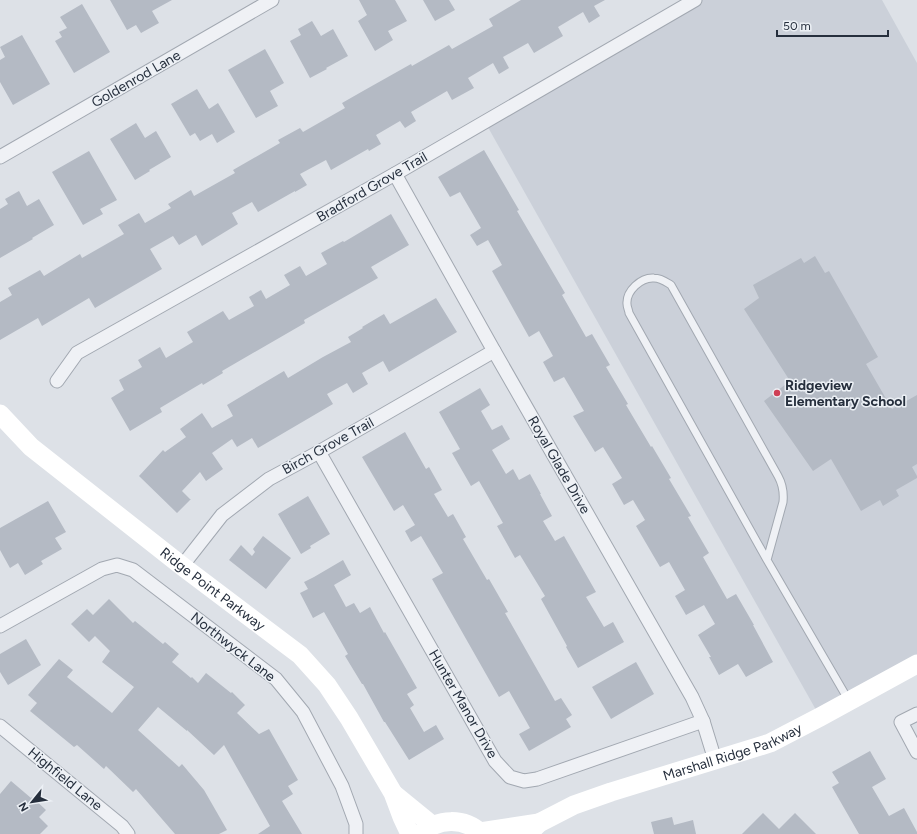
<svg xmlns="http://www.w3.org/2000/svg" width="917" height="834" viewBox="0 0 917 834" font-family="Figtree,sans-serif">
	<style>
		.built { fill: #cbd0d9 }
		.building { fill: #b4bac4 }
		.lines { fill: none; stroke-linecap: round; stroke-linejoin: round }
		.lane-casing { stroke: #a2a8b1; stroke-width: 9 }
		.street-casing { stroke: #a2a8b1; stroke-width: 15 }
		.lane { stroke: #eff1f5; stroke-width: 7 }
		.street { stroke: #eff1f5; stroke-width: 13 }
		.secondary { stroke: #fff; stroke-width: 19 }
		.poi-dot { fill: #cf3f55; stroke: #ecf0f5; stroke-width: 1.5 }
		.labels { text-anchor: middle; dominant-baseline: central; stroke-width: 3; stroke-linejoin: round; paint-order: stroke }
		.street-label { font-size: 14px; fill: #262f3d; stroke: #ecf0f5 }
		.poi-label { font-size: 14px; font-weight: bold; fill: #262f3d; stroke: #ecf0f5; text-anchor: start }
	</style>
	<rect width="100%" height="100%" fill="#dde1e7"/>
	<polygon class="built" points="695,0 882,0 917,63 917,664 820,717 485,122"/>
	<g class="building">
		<polygon points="110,0 172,0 152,11 159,23 141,33 136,25 127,30"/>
		<polygon points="359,0 395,0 407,21 388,31 393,40 375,51 358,21 367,15"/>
		<polygon points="423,0 449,0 455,10 435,21"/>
		<polygon points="521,0 605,0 594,6 600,16 589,23 583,12 558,27 563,36 534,53 528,43 503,57 509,68 499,74 493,63 468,78 474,88 452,100 447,91 411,112 416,121 405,128 400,121 376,135 381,144 369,151 368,149 331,170 326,160 300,174 307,185 295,192 295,191 258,212 252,202 232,213 238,224 202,246 196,235 179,245 173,236 150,249 162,269 95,308 89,298 42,326 38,318 0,340 0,302 12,295 8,288 40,270 44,276 80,254 82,258 124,234 118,225 139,213 145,223 171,208 168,204 191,190 194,196 235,173 233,170 280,143 278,140 300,128 303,132 345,108 342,103 363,91 411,64 412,66 449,45 452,49 493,26 489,19"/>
		<polygon points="82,4 110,52 74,73 55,41 62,37 59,32 67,28 60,17"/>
		<polygon points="312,21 321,36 333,29 348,56 326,68 327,69 310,78 290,41 301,35 298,29"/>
		<polygon points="22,35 50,84 13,105 0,82 0,60 5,57 0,47"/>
		<polygon points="265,49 284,83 270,91 278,106 256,118 228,70"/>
		<polygon points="197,89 209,109 218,103 235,132 217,143 212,134 200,141 195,133 190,136 171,104"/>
		<polygon points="136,123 145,138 156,131 171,157 149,170 150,171 135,180 110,139"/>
		<polygon points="484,150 519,210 517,211 565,293 562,295 586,337 592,334 610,365 606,367 628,404 626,405 651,447 652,446 671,478 669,479 691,516 688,517 709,553 703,557 727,599 736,594 754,625 753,625 773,662 746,677 738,664 719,675 709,657 711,657 698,635 715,624 704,605 686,615 675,596 685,590 669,562 660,567 636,526 645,520 633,500 624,505 612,484 622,478 603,447 595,452 573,416 584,411 564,377 554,382 543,362 553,356 539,331 529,337 492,271 502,265 488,240 477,246 470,235 481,228 460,192 450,197 438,177"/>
		<polygon points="89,151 117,200 100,209 103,214 83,225 52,172"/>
		<polygon points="19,191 27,206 39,199 54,225 32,238 33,239 0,258 0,209 8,204 5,199"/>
		<polygon points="391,214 409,245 371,267 378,278 304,320 305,323 222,371 223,373 203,385 202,383 160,408 162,412 130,431 111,398 124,390 119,380 142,367 138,360 160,347 166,358 193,342 187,332 223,311 229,320 254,306 249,297 261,290 266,299 290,285 284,275 300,266 306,276 327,264 321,253 343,241 344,242"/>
		<polygon points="815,256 825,273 829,271 878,357 866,364 892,409 917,395 917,464 912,467 917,476 917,478 896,490 899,496 883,506 880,500 861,511 831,459 813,471 764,401 790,381 744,309 759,298 753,285 801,258 804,263"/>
		<polygon points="436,298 457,332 389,372 383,361 362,373 368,384 353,393 347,383 327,394 333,404 258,448 252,438 237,447 232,439 212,453 223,469 206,481 200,472 182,491 191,500 190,500 177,513 139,476 163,450 165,452 186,437 180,429 202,413 212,428 233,416 227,405 252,390 284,371 288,378 323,357 351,342 348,337 363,328 362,327 384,314 390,324"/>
		<polygon points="480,388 490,405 481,411 492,430 502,425 510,439 492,450 506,474 513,469 519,480 530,474 541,494 540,494 552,516 543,521 555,541 564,536 596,592 586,597 604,627 613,622 624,642 578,668 566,647 567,646 541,599 545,596 520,555 515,558 497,526 503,523 479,481 471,486 452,453 460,449 439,412"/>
		<polygon points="405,432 426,469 429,467 442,490 434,494 448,517 453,514 466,537 463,539 487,580 489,579 508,612 505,613 555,701 561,698 572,715 566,719 571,727 529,751 519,734 530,728 509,691 499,697 432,579 443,573 421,536 411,542 405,531 415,525 403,505 394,511 362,457"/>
		<polygon points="308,496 330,534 310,546 311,548 301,554 278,514"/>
		<polygon points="48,501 66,532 55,538 62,549 41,561 43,564 25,575 18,563 10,568 0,550 0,528"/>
		<polygon points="263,536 291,558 266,589 229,560 241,545 252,556 255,552 253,549"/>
		<polygon points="343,560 351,575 334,585 346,607 354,603 360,613 370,607 384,633 385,632 417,688 407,694 414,705 410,708 424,732 436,725 444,739 409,760 385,722 384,722 363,684 362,684 345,656 348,654 324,612 313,618 300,593 308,589 304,582 314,577 315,577 314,577"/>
		<polygon points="109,599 133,623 135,621 163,644 165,642 179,654 172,662 191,678 192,677 198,683 206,673 231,693 232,692 245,705 237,713 259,734 269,729 298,780 288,786 293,794 282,801 302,834 258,834 270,826 224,745 214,755 187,730 187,731 158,707 138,730 179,767 182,764 204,790 227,830 219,834 175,834 136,789 133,792 106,766 104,769 77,745 74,747 30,711 37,703 28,695 59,659 73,670 67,677 112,713 134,687 102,662 110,651 95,636 89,642 71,624 87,609 93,615"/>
		<polygon points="26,639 41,665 8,685 0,672 0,654"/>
		<polygon points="636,662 654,694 611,719 592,687"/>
		<polygon points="870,751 886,779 872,787 889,816 904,808 917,832 917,834 859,834 832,787 839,783 832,772"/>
		<polygon points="11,781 31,798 32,797 46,810 39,817 48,826 40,834 0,834 0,794"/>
		<polygon points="763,813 779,829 795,813 816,834 742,834"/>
		<polygon points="672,817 674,825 693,820 696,834 654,834 651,822"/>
	</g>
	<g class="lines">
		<g class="lane-casing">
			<path id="lane" d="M767,560L629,313C629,311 627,307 627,304C626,291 641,277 654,278C661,278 666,282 671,285L778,476C783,485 784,492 783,502L767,560L849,701"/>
		</g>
		<g class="street-casing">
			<g id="street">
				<polyline points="0,157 272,0"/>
				<polyline points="395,174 494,351 692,697 703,721 715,760"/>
				<polyline points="57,381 77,353 395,174 695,0"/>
				<polyline points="319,452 495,761 510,777 524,781 537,779 703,721"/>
				<polyline points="182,566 222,515 269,479 319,452 494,351"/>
				<polyline points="0,626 102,569 117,565 133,570 276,679 303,712 342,786 356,824 356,834"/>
				<polyline points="917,714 901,722 917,752"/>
				<polyline points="0,726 122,826 128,834"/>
			</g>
		</g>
		<use href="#lane" class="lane"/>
		<use href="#street" class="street"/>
		<g class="secondary">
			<path id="s1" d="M0,414L31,447L182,566L300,655L327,685L349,718L393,793L402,817L410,834"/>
			<polyline points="394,794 432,825"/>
			<polyline points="480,832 539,823"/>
			<path d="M420,834C438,818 464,817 482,834"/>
			<path id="s2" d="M528,834L539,823L574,805L611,792L770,743L820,717L917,664"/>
		</g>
	</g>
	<circle class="poi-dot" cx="777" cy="393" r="4"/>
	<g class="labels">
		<g class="street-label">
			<text transform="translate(136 79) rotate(-30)">Goldenrod Lane</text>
			<text transform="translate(372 187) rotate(-30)">Bradford Grove Trail</text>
			<text transform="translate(328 446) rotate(-29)">Birch Grove Trail</text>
			<text transform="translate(559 465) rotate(60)">Royal Glade Drive</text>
			<text stroke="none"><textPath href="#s1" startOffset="276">Ridge Point Parkway</textPath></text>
			<text transform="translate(233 647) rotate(38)">Northwyck Lane</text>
			<text transform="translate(463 704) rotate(60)">Hunter Manor Drive</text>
			<text stroke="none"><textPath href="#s2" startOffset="222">Marshall Ridge Parkway</textPath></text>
			<text transform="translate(65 779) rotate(39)">Highfield Lane</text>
		</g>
		<g class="poi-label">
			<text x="785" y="385">Ridgeview<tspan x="785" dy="16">Elementary School</tspan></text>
		</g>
	</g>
	<g transform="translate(32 802) rotate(240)" stroke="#ecf0f5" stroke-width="3" paint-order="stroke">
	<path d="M0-3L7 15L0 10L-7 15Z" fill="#262f3d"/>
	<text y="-6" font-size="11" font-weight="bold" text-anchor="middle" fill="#262f3d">N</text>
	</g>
	<path d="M777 30v6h111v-6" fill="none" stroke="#262f3d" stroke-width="2"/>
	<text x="783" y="30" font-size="12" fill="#262f3d" stroke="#ecf0f5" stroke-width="3" paint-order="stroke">50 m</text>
</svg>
